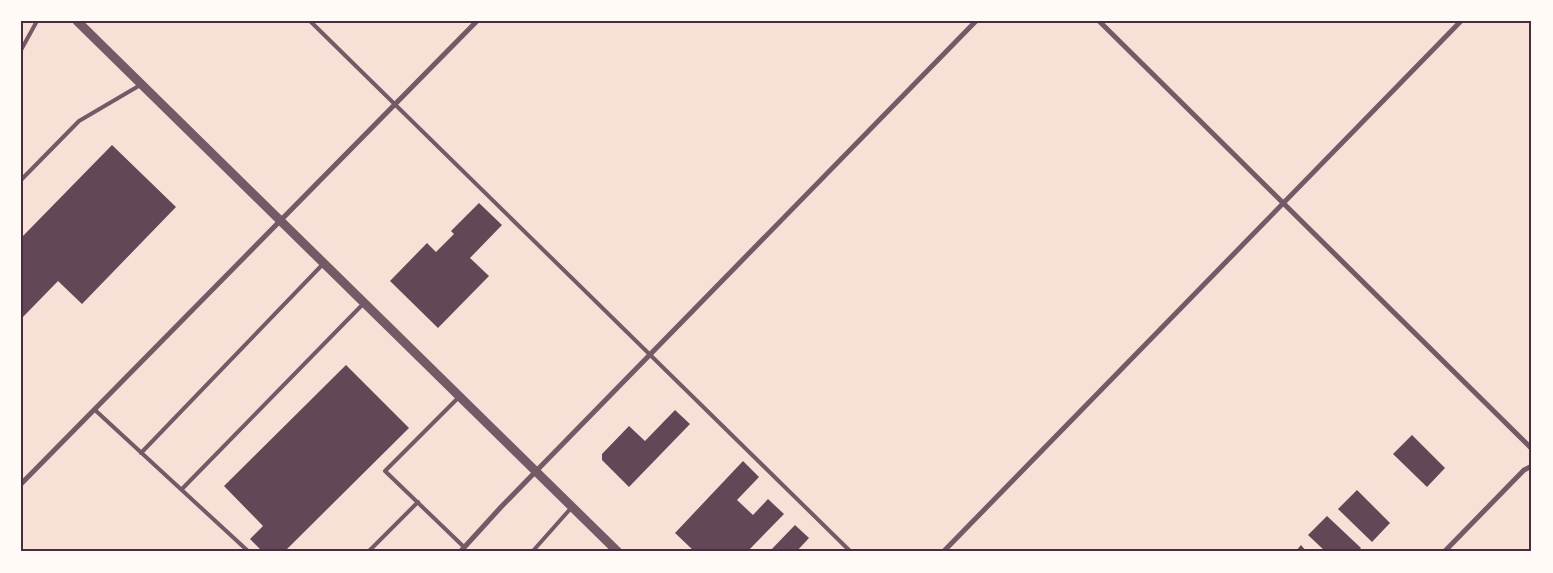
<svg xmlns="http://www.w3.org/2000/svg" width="1553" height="573" viewBox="0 0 1553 573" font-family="'Sofia Sans Condensed',sans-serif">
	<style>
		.building { fill: #644757 }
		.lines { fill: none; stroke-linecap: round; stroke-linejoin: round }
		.service { stroke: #755966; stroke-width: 4 }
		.minor { stroke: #755966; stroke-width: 5 }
		.tertiary { stroke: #755966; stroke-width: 9 }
		.neatline { fill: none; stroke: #4a2c40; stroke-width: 2 }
	</style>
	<rect width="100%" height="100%" fill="#f7e1d7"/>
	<g class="building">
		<polygon points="112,145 176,207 82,304 58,281 21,319 21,238"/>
		<polygon points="479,203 502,225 470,258 489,276 438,328 390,281 427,243 436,252 454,234 451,231"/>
		<polygon points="346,365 409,428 284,552 263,552 250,539 263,526 224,486"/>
		<polygon points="675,410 690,424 629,487 602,460 602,454 629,426 645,441"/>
		<polygon points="1412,435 1445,468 1427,487 1393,454"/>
		<polygon points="743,461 759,477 737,500 753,515 768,499 784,514 747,552 695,552 675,533"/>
		<polygon points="1357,490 1390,523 1372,542 1338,509"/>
		<polygon points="1327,516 1361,548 1357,552 1326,552 1308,535"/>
		<polygon points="795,525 809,538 796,552 769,552"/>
		<polygon points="1301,545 1307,552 1295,552"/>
	</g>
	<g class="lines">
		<g class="service">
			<polyline points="310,21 851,552"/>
			<polyline points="21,50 37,21"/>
			<polyline points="21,180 79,121 142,84"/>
			<polyline points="459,397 385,471 464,547"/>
			<polyline points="95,410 249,552"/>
			<polyline points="141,453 324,263"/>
			<polyline points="182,489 364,303"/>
			<polyline points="368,552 418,502"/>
			<polyline points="532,552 572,507"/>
		</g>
		<g class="minor">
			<polyline points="1099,21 1532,449"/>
			<polyline points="21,484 477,21"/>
			<polyline points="460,552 501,507 976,21"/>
			<polyline points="943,552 1461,21"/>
			<polyline points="1444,552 1524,470 1532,466"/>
		</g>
		<polyline class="tertiary" points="77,21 618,552"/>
	</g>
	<rect width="1553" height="573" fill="none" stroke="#fffaf5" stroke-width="45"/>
	<rect x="22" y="22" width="1508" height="528" class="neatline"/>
</svg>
